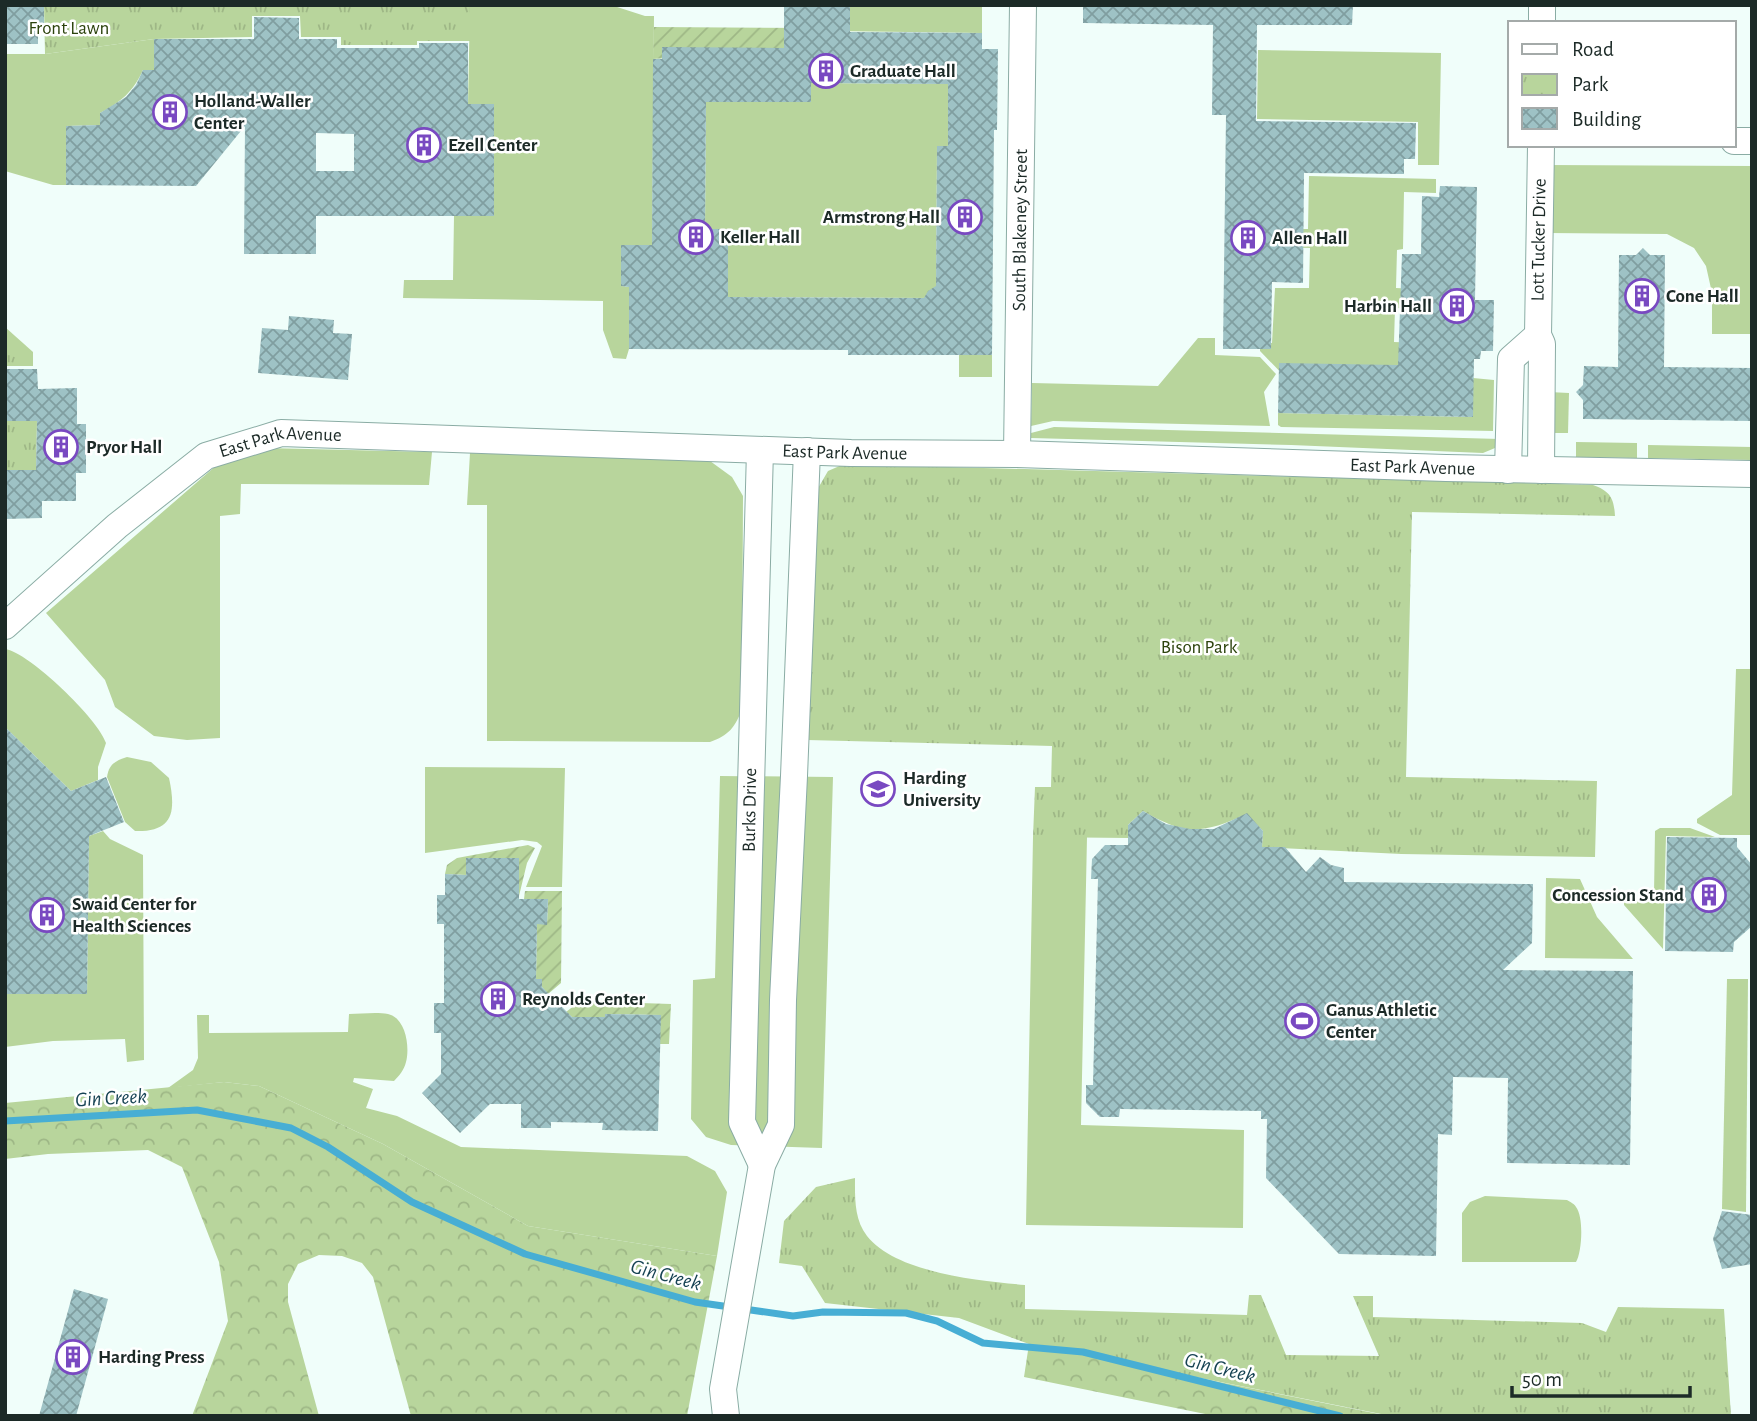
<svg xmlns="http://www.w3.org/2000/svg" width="1757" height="1421" viewBox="0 0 1757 1421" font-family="'Alegreya Sans',sans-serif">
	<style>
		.grass { fill: #b8d59c }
		.forest { fill: url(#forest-crowns) }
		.park { fill: url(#park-tufts) }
		.garden { fill: url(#garden-furrows) }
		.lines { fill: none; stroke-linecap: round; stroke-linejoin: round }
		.stream { stroke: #47aed4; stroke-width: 7 }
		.building { fill: url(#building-cross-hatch); fill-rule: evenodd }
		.minor-casing { stroke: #8aaca4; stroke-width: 28 }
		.minor { stroke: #fff; stroke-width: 26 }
		.labels { text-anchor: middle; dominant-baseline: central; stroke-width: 5; stroke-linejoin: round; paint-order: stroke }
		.park-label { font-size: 19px; fill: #2c430d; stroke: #fff }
		.poi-label { font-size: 19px; font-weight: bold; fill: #1c2a27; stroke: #fff; text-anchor: start }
		.street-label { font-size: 19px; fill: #1c2a27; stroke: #fff }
		.water-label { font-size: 21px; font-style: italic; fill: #174354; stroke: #fff }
	</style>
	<defs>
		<pattern id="forest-crowns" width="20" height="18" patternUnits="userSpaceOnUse" patternTransform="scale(1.75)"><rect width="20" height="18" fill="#b8d59c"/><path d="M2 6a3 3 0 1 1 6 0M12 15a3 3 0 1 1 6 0" fill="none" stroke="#9eb786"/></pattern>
		<pattern id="park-tufts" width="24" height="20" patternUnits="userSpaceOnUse" patternTransform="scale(1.75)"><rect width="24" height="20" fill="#b8d59c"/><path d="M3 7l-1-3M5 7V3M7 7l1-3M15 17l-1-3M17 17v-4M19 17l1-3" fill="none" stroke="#9eb786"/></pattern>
		<pattern id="garden-furrows" width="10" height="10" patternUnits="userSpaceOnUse" patternTransform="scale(1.75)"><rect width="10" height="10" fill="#b8d59c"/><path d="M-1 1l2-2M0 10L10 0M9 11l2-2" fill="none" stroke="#9eb786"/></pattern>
		<pattern id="building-cross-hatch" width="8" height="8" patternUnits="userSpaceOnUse" patternTransform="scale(1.75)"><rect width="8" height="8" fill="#9ec2c5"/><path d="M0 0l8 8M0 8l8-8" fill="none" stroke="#809ea0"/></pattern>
	</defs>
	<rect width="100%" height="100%" fill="#f0fefa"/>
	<g class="grass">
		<polygon points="470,5 614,6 645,16 654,16 652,245 621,286 629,287 629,349 626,359 613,358 603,330 603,301 403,298 404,280 453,280 454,216 494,216 494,104 468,104"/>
		<polygon points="850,5 982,5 982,33 833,31 850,16"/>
		<path d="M154,39V70H143C133,92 121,102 100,113V125L66,126V185H53L5,171V54H45Z"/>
		<polygon points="1258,50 1441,53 1439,165 1418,165 1418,122 1257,119"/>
		<polygon points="811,83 948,84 948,113 955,146 937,146 936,298 728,297 728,245 739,245 740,230 705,229 706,102 811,102"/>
		<polygon points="1548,165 1752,166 1752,334 1712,334 1712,293 1706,266 1694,248 1667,234 1547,233"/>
		<polygon points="1309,176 1436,179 1436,193 1404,192 1403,249 1397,250 1396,288 1417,289 1416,309 1395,308 1394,342 1419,343 1419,366 1289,381 1260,351 1260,343 1272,343 1275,288 1309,288 1310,248 1280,247 1280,229 1308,229"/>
		<polygon points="1198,338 1215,338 1215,355 1260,357 1276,374 1264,392 1270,426 1053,421 1031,426 1032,383 1158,386"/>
		<rect x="959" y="355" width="33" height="22"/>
		<polygon points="1473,378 1494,380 1493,431 1281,427 1278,425 1278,413 1472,417"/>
		<polygon points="1549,392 1569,393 1568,433 1548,433"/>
		<polygon points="1054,427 1500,439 1495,448 1483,453 1291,445 1031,438 1031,433"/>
		<polygon points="1576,442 1637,443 1637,458 1576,457"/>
		<polygon points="1648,445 1752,447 1752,460 1648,458"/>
		<polygon points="266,448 432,452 429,485 241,484 240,514 220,516 220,738 187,740 154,736 115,707 105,680 46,613 218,464"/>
		<path d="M470,453L710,461L732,477L743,496L742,708C736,727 728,736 710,742L487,741V505H467Z"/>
		<path d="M5,649C29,652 99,720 106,743L98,767V780L71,791L5,727Z"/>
		<polygon points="1736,669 1752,669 1752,835 1720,835 1697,823 1697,819 1732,795"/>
		<path d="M127,757L151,762L169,778C176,811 174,832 135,831L125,822L107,777C109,764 115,761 127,757Z"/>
		<polygon points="425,767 565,768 562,887 526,887 542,846 537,842 522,840 425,853"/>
		<polygon points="720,776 833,777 822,1148 731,1145 706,1137 691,1119 693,980 715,978"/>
		<polygon points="1660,828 1690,828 1715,837 1666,836 1663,949 1624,905 1624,901 1647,901 1647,894 1654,894 1655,831"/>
		<polygon points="103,831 110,839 143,855 144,1060 127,1062 125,1039 53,1041 5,1047 5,994 87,994 89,836"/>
		<polygon points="1033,837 1087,837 1081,1125 1244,1130 1243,1228 1026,1225"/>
		<polygon points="1546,878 1580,879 1597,917 1633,959 1545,958"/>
		<polygon points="1727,979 1748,979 1746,1212 1722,1209"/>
		<path d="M349,1014C361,1014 376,1012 388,1014C406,1018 410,1047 406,1062C404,1070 399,1076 394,1081L354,1078L353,1082L373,1089L366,1108L397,1116L461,1147L687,1156L715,1171L727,1192L717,1256L528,1226L383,1144L259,1086L224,1082L168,1088L193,1070L198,1058L197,1015H209V1033L348,1032Z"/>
		<path d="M1485,1196L1567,1200C1570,1202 1575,1204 1576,1207C1584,1217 1582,1252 1576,1262H1462V1213L1470,1202Z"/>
	</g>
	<g class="forest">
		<polygon points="224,1082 259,1086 383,1144 528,1226 717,1256 687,1416 411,1416 373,1277 362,1263 342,1256 319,1255 298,1264 288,1284 288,1302 319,1416 192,1416 228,1321 219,1262 182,1167 148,1150 48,1154 5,1159 5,1103"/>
		<polygon points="1029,1344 1389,1416 1215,1416 1024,1377"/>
	</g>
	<g class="park">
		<polygon points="44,5 470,5 470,41 417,41 417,45 341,45 341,37 301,37 300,16 252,16 252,37 154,39 45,54"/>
		<polygon points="5,327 33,352 33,366 5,366"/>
		<polygon points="5,421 37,421 36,470 5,470"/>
		<path d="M844,464L1593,485C1610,491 1614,498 1615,516L1412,512L1406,777L1597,781L1595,857L1401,854L1262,847L1263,831L1247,814C1202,834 1186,836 1143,811L1128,825V838L1033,837L1035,787H1051L1052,746L807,740L817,490L828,471Z"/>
		<path d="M855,1178C855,1198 854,1219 867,1236C896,1273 980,1281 1025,1285V1309L1247,1315L1249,1295H1261L1286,1355L1379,1356L1353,1296H1373V1317L1582,1323L1606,1332L1618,1307L1724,1309L1731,1416L1386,1415L1029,1344L959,1318L825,1303L802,1266L779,1263L784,1221L816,1187Z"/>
	</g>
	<g class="garden">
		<polygon points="654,27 807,28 806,49 653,59"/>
		<polygon points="528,845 535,848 527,863 519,896 519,858 466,858 466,875 445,874 447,865 457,858"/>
		<polygon points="525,891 562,891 561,983 548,994 542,987 542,979 536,979 537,924 547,924 548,900 524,899"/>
		<polygon points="580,1001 671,1004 669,1044 660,1044 660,1015 606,1014 605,1022 572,1017 566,1012"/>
	</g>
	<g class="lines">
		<polyline class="stream" points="5,1121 197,1110 291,1128 328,1147 412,1202 525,1254 695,1302 793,1316 823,1312 906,1313 937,1321 983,1343 1083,1352 1340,1416"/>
	</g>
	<g class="building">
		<polygon points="5,5 44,5 44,33 38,33 38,44 5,44"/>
		<path d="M784,5H850V32L982,33V49H998L997,130H994L992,355H848V350L629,349V287L621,286V245H652L653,59H662V47L784,48ZM811,83L948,84V146H937L936,286L928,291L924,298L728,297V229H705L706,102H811Z"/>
		<polygon points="1083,5 1353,5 1352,25 1257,25 1256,121 1416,123 1415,159 1404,159 1404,174 1304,173 1303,283 1272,282 1271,349 1223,349 1226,115 1212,115 1213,25 1083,23"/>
		<path d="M254,17L299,18V39H337V48H419V43H468V104H494V216H316V254H244L245,126L196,186L66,185V126L100,125V113L126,97L136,85L143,70H154V39H254ZM316,133L354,134V171H316Z"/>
		<polygon points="1440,186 1477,187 1475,300 1494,300 1493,351 1481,351 1480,359 1474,359 1473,417 1278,413 1279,363 1398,365 1402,254 1421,254 1422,196 1439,197"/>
		<polygon points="1643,248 1650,255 1665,255 1664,367 1752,368 1752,421 1583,419 1583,400 1576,392 1583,385 1584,366 1618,367 1619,255 1636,255"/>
		<polygon points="289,316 334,320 333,333 352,334 348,380 258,373 262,328 288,330"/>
		<polygon points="5,369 37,369 38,389 77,388 77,424 86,424 86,473 76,473 76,501 42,501 42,518 5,519 5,470 36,470 37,421 5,421"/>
		<polygon points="5,727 71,791 106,777 124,822 89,836 87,994 5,994"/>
		<polygon points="1143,811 1166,824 1190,829 1214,829 1247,813 1263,831 1262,847 1285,847 1306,872 1320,857 1331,865 1344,868 1344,882 1533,884 1532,943 1503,970 1633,971 1630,1165 1507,1163 1508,1078 1453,1077 1452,1135 1438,1134 1436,1256 1339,1254 1266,1178 1267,1119 1261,1119 1261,1111 1120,1109 1119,1117 1100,1117 1086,1103 1086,1085 1093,1085 1098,879 1091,879 1092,859 1105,845 1128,845 1128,825"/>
		<polygon points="1667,837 1737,838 1737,847 1752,865 1752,926 1734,942 1733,952 1665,951"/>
		<polygon points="466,858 519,858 519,899 548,899 547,925 537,924 536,979 542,979 542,987 572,1017 605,1017 605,1014 661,1015 658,1131 602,1130 603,1123 551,1122 551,1128 521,1128 521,1104 490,1104 460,1133 422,1093 441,1074 441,1033 434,1033 434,1003 444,1003 444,924 437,924 437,895 445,895 445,874 466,875"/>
		<polygon points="1722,1211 1752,1215 1752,1264 1722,1269 1713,1239"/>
		<polygon points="74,1289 108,1299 76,1416 39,1416"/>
	</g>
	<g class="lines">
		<g class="minor-casing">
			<g id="minor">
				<polyline points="1542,23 1542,5"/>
				<polyline points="1734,141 1752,141"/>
				<polyline points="1541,145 1538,335 1542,344 1541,470"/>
				<polyline points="760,450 742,1122 762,1165"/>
				<path id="s1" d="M1017,454L1023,5"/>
				<polyline points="1508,470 1511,359 1538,335"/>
				<path id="s2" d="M5,626L117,526L206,456L281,433L851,453L1017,454L1446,468L1752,474"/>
				<polyline points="726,1416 723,1389 762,1165 781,1125 783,1000 794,776 807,451"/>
			</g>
		</g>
		<use href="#minor" class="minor"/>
	</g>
	<defs>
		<g id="building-ring" transform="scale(1.75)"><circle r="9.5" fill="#fff" stroke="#7949c1" stroke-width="1.5"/><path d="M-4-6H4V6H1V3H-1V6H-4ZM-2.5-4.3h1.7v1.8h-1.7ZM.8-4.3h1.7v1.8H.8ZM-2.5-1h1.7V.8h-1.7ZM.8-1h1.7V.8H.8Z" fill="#7949c1"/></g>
		<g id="university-ring" transform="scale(1.75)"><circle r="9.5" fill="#fff" stroke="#7949c1" stroke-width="1.5"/><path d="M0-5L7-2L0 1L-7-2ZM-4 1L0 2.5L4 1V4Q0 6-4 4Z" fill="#7949c1"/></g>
		<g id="stadium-ring" transform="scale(1.75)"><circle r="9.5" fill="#fff" stroke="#7949c1" stroke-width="1.5"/><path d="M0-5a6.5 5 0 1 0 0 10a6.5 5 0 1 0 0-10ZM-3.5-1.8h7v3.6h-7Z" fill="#7949c1"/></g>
	</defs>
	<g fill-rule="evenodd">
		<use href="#building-ring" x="826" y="71"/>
		<use href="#building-ring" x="170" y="112"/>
		<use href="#building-ring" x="424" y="145"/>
		<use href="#building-ring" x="965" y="217"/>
		<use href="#building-ring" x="696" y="237"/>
		<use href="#building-ring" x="1248" y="238"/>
		<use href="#building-ring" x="1642" y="296"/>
		<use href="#building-ring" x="1457" y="306"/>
		<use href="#building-ring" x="61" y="447"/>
		<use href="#university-ring" x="878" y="789"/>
		<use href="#building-ring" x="1709" y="895"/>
		<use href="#building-ring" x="47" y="915"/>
		<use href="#building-ring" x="498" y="999"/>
		<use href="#stadium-ring" x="1302" y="1021"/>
		<use href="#building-ring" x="73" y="1357"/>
	</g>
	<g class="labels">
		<g class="park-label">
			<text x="69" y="28">Front Lawn</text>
			<text x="1199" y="647">Bison Park</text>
		</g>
		<g class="poi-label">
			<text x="850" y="71">Graduate Hall</text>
			<text x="194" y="101">Holland-Waller<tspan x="194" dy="22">Center</tspan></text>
			<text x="448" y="145">Ezell Center</text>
			<text x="940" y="217" text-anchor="end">Armstrong Hall</text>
			<text x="720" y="237">Keller Hall</text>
			<text x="1272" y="238">Allen Hall</text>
			<text x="1666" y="296">Cone Hall</text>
			<text x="1432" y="306" text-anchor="end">Harbin Hall</text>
			<text x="86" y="447">Pryor Hall</text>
			<text x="903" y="778">Harding<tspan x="903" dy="22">University</tspan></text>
			<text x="1684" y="895" text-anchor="end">Concession Stand</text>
			<text x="72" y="904">Swaid Center for<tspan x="72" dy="22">Health Sciences</tspan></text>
			<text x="522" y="999">Reynolds Center</text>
			<text x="1326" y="1010">Ganus Athletic<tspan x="1326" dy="22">Center</tspan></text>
			<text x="98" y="1357">Harding Press</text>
		</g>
		<g class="street-label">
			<text stroke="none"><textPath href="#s1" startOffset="224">South Blakeney Street</textPath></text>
			<text transform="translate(1539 240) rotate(-89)">Lott Tucker Drive</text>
			<text stroke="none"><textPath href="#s2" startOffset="340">East Park Avenue</textPath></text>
			<text stroke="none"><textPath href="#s2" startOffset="906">East Park Avenue</textPath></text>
			<text stroke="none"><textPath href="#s2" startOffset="1474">East Park Avenue</textPath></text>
			<text transform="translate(750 810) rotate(-89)">Burks Drive</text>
		</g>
		<g class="water-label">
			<text transform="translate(111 1098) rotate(-3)">Gin Creek</text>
			<text transform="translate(666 1275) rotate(15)">Gin Creek</text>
			<text transform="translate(1220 1368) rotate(14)">Gin Creek</text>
		</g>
	</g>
	<rect width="1757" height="1421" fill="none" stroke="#1c2a27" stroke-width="14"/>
	<rect x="1508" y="21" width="228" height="126" fill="#ffffff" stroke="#a4aaa9" stroke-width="2"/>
	<rect x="1522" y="44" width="35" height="10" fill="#ffffff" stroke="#a4aaa9" stroke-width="2"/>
	<text x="1572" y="56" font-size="21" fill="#1c2a27">Road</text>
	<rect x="1522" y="74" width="35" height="21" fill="url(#park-tufts)" stroke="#a4aaa9" stroke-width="2"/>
	<text x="1572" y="91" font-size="21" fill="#1c2a27">Park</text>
	<rect x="1522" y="108" width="35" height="21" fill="url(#building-cross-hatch)" stroke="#a4aaa9" stroke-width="2"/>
	<text x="1572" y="126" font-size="21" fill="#1c2a27">Building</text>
	<path d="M1512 1386v10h178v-10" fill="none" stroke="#1c2a27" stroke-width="3.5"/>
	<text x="1522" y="1386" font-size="21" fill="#1c2a27" stroke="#ffffff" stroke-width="5" paint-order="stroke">50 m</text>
</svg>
